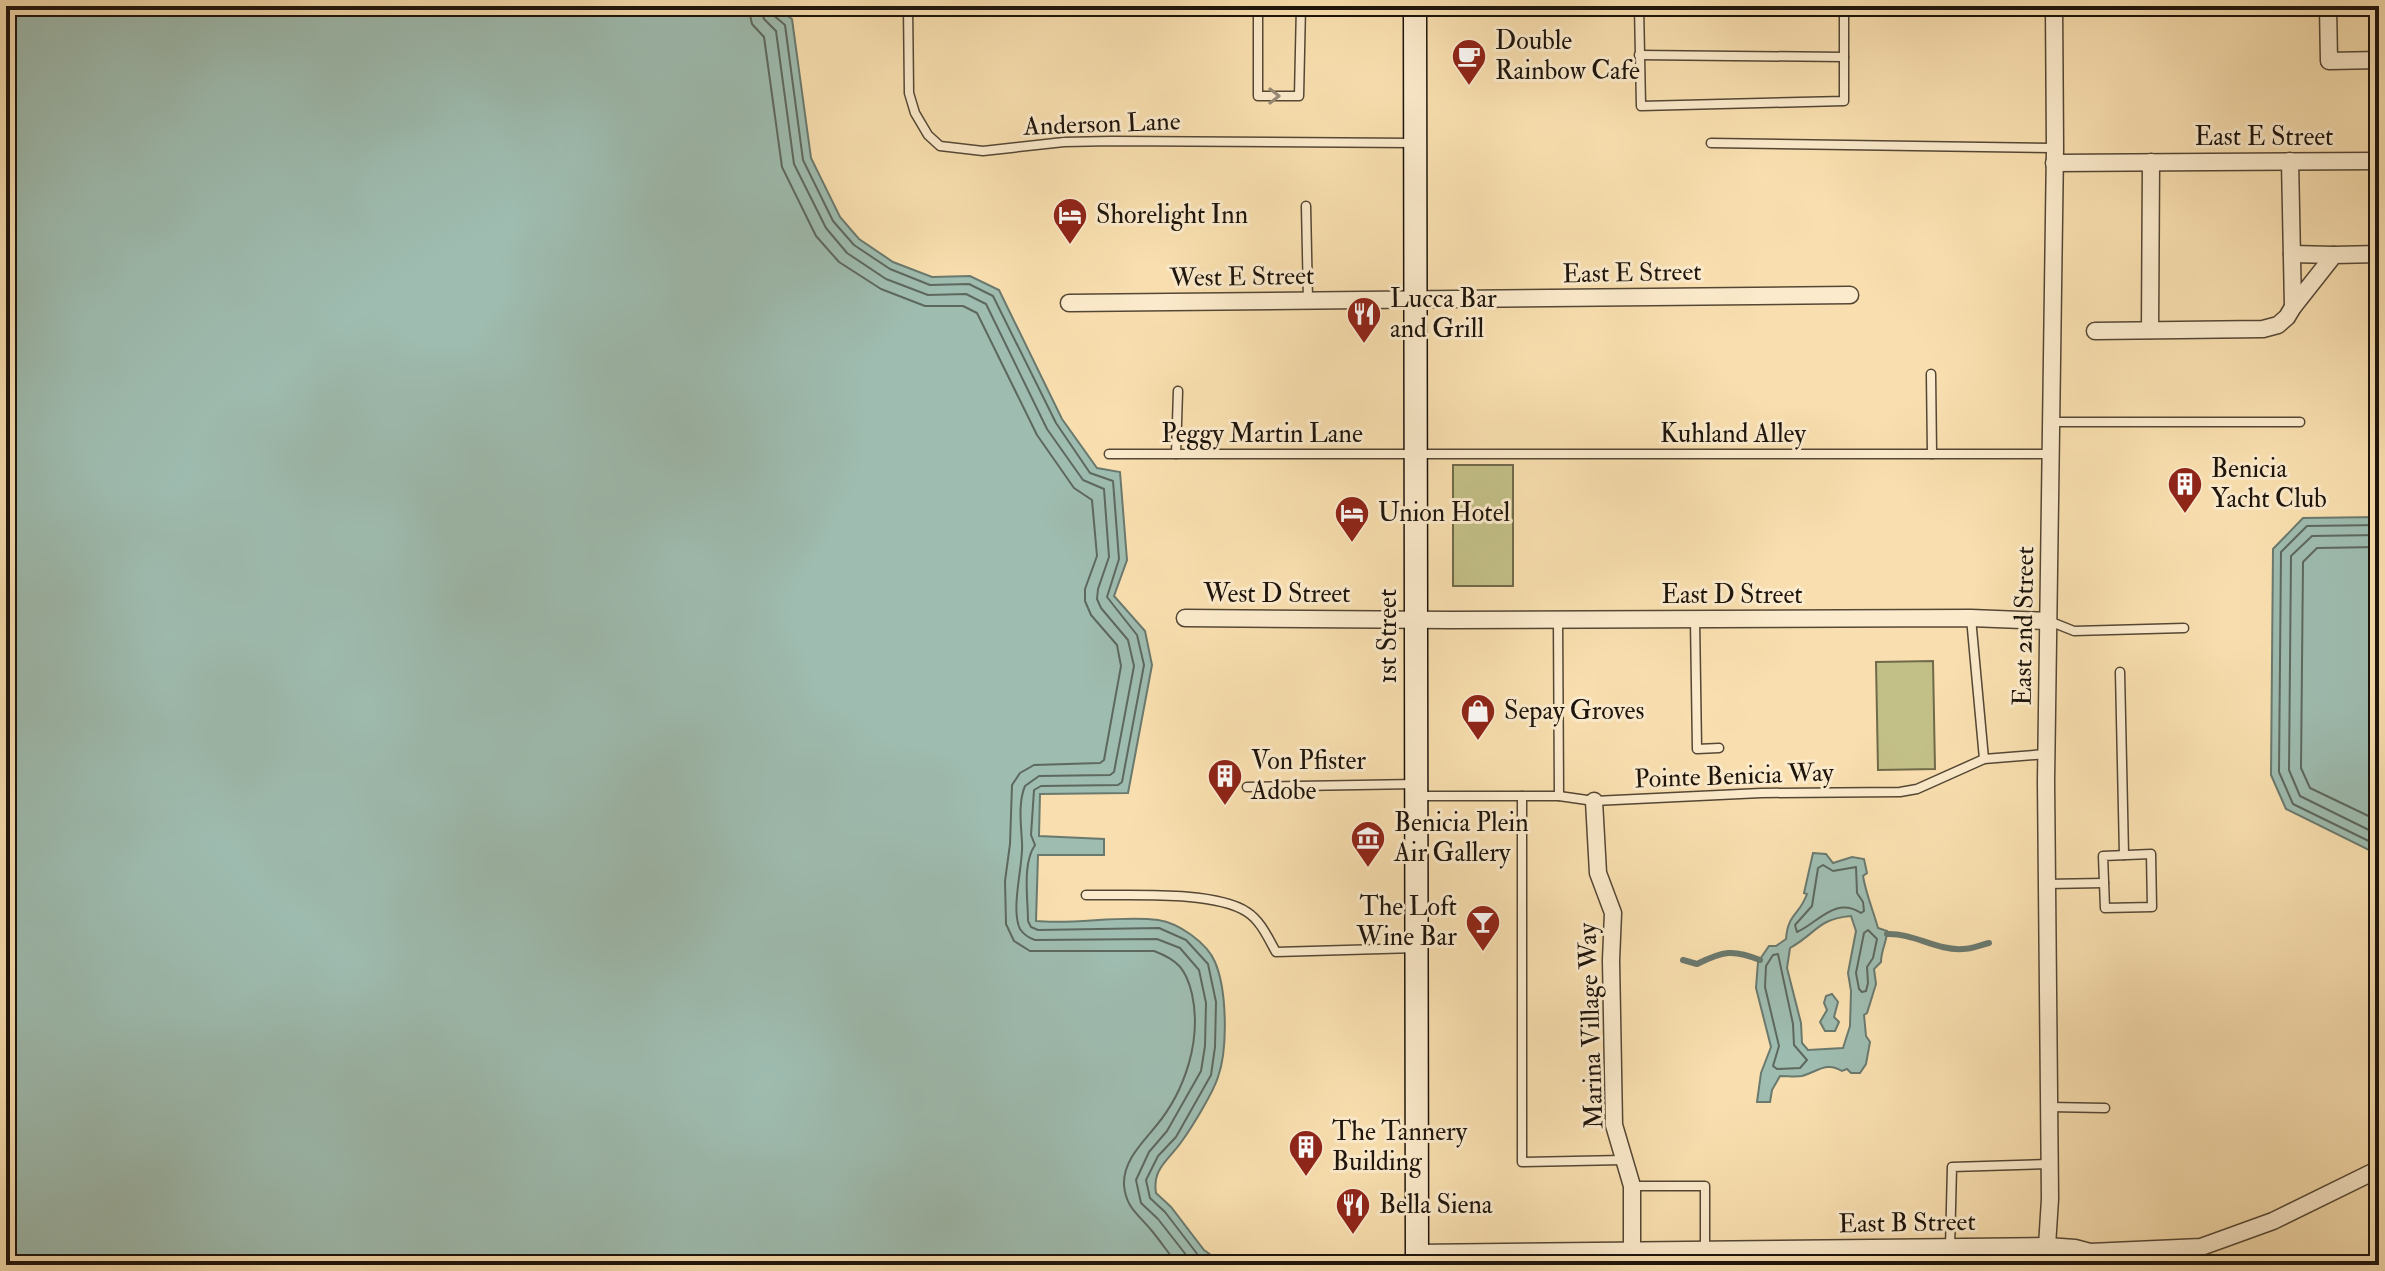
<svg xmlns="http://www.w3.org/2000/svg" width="2385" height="1271" viewBox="0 0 2385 1271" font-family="'IM FELL Double Pica',serif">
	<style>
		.green { fill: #c3c087; stroke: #706a4a; stroke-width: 2 }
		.water { fill: #9ebcb0; stroke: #6a796e; stroke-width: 2; fill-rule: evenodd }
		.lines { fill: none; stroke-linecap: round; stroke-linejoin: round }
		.shore { stroke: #5e685e; stroke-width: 2 }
		.stream { stroke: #6a796e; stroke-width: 6 }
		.lane-casing { stroke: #544735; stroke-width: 11 }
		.street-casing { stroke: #544735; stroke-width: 19 }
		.secondary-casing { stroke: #1d140c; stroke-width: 25 }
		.lane { stroke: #fbeacb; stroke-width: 8 }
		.street { stroke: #fbeacb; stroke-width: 16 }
		.secondary { stroke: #fbeacb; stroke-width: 22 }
		.oneway { stroke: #978a75 }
		.labels { text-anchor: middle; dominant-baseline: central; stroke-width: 6; stroke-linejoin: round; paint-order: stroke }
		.poi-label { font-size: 26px; fill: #1d140c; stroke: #fbeacb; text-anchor: start }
		.street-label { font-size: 26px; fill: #1d140c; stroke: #fbeacb }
	</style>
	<rect width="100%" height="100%" fill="#f9dfaf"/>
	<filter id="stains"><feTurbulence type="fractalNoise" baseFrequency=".0025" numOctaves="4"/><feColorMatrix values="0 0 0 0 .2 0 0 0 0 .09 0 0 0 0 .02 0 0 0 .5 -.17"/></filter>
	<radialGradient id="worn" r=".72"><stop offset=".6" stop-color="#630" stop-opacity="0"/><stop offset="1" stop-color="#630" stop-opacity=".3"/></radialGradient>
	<g class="green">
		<rect x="1453" y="465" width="60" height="121"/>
		<polygon points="1933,661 1935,769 1878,770 1876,662"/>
	</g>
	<g class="water">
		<path d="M6,6H774L792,19L811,158L840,217L859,239L893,262L932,277L970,276L999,290L1062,419L1097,468L1120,472L1127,560L1114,596L1145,631L1152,665L1128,793L1040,794L1039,836L1104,839V855H1038L1036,921C1075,925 1119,915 1158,920C1179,923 1207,943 1215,962C1227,990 1228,1049 1218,1077C1213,1093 1192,1127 1182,1141C1169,1160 1152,1168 1156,1193L1171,1207L1204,1250L1225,1265H6Z"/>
		<polygon points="2379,517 2379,855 2286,809 2271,775 2273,549 2303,518"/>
		<path d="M1813,853L1826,854L1833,863L1852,857L1864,859L1867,873L1863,876C1866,894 1873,910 1878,928L1887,931C1887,942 1881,950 1881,962L1874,969L1876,984L1867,1013L1864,1015L1866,1036L1870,1042L1866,1064L1860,1073H1851L1847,1069L1842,1071C1826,1061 1817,1072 1802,1076C1796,1077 1787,1076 1780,1076L1772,1090L1770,1102H1757L1761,1073L1771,1047L1756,988L1758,962L1769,946H1776L1786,939C1788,913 1799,916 1807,894L1804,893ZM1851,916L1856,931L1848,973L1851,991L1850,1026L1843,1048L1808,1050L1802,1043L1801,1023L1787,968L1790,948C1817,933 1817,919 1851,916Z"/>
		<polygon points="1832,994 1838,1002 1834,1017 1839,1022 1835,1031 1825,1031 1820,1022 1827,1010 1824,1003 1826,996"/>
	</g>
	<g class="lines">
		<g class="shore">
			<path d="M748,6L752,24L764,37L782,167L816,236L839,262L881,289L925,306H963L977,313L1037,435L1074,488L1092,500L1097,556L1085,589V601L1091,615L1117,645L1121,666L1104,760L1100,763L1034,765L1020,773L1012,785L1010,844L1005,881L1006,924L1014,941L1030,951H1154C1178,960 1186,969 1192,994C1202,1040 1185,1091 1156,1126C1142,1143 1123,1161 1124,1185C1126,1208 1138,1214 1152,1231C1161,1242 1169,1254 1178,1265"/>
			<path d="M760,6L764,19L776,31L794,164L826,228L847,253L886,279L928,295L966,294L986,304L1047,429L1083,480L1104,489L1109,557L1098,589L1097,599L1101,608L1128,640L1134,666L1114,772L1110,775L1039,776L1025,786C1018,802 1021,825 1022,842C1024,863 1010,908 1020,929C1024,935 1029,938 1035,940L1157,939L1180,948L1199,970L1206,1003L1205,1046L1201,1071L1167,1131L1149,1152L1136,1180L1141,1203L1158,1219L1194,1265"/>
			<path d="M770,6L772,14L785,25L803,160L833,221L854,245L890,269L930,285L969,284L993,296L1056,423L1090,473L1113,481L1119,559L1107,597L1137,635L1144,665L1122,782L1118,785L1041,786L1034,790L1031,835L1035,845C1022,864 1028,898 1028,921L1031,927L1038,930L1159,928L1186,940L1208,964L1216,1002L1215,1047L1211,1075L1176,1137L1158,1156L1146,1180L1150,1198L1165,1212L1198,1255L1211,1265"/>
			<polyline points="2379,525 2307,526 2281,552 2279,772 2293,804 2379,846"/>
			<polyline points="2379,535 2312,536 2291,556 2289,770 2300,796 2379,835"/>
			<polyline points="2379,547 2317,548 2303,562 2301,768 2310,788 2379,821"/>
			<path d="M1823,865L1833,871L1856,867L1857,893L1863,902L1864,911L1861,913C1835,896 1818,923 1797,932L1795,925L1812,906L1818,868Z"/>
			<polygon points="1868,930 1877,939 1873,958 1867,967 1868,983 1866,991 1862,992 1859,989 1856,973 1864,933"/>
			<polygon points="1778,954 1793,1024 1794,1045 1807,1060 1800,1068 1777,1069 1773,1066 1779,1046 1765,987 1766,966 1773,955"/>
		</g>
		<g class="stream">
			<path d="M1887,934C1914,933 1937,951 1963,949C1972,949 1980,945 1989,943"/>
			<path d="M1683,960L1697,964C1723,951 1733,949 1760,960"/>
		</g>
		<g class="lane-casing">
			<g id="lane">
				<polyline points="908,6 909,93 915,113 928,135 940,146 983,151 1064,142 1112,141 1413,143"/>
				<polyline points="1258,6 1258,96 1299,96 1301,6"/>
				<polyline points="1639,6 1641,106 1844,101 1844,57"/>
				<polyline points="1639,55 1844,57 1844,6"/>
				<polyline points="1711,143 2054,148"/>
				<polyline points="1306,206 1308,300"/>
				<polyline points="1931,374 1932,454"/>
				<polyline points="2051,422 2300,422"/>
				<polyline points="1109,454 2051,454"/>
				<polyline points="1176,454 1178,391"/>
				<polyline points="1971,618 1984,759"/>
				<polyline points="1558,619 1559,796"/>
				<polyline points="1695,620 1697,749 1719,748"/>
				<polyline points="2049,621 2074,631 2184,628"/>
				<polyline points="2120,672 2124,855"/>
				<polyline points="1247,787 1416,784"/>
				<polyline points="1417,796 1559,796 1594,801 1761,793 1900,792 1917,789 1984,759 2046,754"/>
				<polyline points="1522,796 1522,1162 1623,1160"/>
				<polygon points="2151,854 2152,907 2105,908 2103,856"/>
				<polyline points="2046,884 2104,883"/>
				<path d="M1086,895C1126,896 1214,890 1247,912C1261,921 1268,938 1276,952L1416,948"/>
				<polyline points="2049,1107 2105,1108"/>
				<polyline points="1632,1186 1705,1186 1705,1250"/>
				<polyline points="1950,1247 1952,1167 2049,1164"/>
			</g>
		</g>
		<g class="street-casing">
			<g id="street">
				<polyline points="2328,6 2329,61 2379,60"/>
				<polyline points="2290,161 2293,307"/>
				<polyline points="2054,163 2379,161"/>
				<polyline points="2292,254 2334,255"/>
				<polyline points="1069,303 1850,295"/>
				<polyline points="2150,330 2151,162"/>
				<polyline points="2095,331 2263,329 2278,325 2287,317 2293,307 2334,255 2379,254"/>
				<polyline points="1185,618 1451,620 1971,618 2048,621"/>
				<polyline points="1594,801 1598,873 1613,913 1611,960 1614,1125 1632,1186 1632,1250"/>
				<polyline points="2047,1246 2050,1199 2046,781 2055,148 2054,6"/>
				<polyline points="1417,1253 2047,1246 2075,1248 2090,1252 2201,1247 2273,1221 2379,1169"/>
			</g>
		</g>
		<g class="secondary-casing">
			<polyline id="secondary" points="1415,6 1417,1265"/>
		</g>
		<use href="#lane" class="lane"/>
		<use href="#street" class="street"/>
		<use href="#secondary" class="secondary"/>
	</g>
	<defs><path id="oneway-chevron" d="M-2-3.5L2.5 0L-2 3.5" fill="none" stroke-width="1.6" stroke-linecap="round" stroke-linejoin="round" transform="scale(2)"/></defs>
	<use class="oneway" href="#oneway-chevron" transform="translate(1274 96)"/>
	<defs>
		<g id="cafe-pin" transform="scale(1.8)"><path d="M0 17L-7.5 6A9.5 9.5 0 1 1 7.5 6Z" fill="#8f2418" stroke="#fbeacb"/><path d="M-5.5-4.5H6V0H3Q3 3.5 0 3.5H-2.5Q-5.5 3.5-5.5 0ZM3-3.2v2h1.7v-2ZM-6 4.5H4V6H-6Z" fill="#fff"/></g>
		<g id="hotel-pin" transform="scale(1.8)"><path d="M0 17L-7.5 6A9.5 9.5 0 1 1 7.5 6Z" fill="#8f2418" stroke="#fbeacb"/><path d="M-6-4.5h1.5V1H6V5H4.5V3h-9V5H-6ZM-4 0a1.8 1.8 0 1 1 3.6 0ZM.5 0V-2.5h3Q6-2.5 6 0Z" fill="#fff"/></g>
		<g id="restaurant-pin" transform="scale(1.8)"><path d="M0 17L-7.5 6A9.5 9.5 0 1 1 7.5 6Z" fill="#8f2418" stroke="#fbeacb"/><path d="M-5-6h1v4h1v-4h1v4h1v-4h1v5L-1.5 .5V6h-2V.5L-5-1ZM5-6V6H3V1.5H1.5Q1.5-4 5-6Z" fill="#fff"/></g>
		<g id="building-pin" transform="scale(1.8)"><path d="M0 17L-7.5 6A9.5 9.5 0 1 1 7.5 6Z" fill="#8f2418" stroke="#fbeacb"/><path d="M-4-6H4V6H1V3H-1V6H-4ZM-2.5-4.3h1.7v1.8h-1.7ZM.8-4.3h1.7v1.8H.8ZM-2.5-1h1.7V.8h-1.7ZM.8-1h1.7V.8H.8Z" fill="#fff"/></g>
		<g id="shop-pin" transform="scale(1.8)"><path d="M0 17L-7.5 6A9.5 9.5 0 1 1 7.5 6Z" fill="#8f2418" stroke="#fbeacb"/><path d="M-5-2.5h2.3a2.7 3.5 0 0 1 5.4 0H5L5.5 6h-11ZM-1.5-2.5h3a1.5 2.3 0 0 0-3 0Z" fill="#fff"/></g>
		<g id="museum-pin" transform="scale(1.8)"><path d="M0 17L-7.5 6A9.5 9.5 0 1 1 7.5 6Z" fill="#8f2418" stroke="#fbeacb"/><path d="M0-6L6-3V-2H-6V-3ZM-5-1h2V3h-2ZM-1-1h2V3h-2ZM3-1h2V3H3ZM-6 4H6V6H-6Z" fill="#fff"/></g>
		<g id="bar-pin" transform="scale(1.8)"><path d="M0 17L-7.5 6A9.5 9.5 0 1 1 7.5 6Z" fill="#8f2418" stroke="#fbeacb"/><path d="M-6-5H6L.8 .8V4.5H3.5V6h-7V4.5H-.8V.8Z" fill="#fff"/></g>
	</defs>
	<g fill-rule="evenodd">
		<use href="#cafe-pin" x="1469" y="56"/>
		<use href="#hotel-pin" x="1070" y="215"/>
		<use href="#restaurant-pin" x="1364" y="314"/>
		<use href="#building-pin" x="2185" y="484"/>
		<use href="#hotel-pin" x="1352" y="513"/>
		<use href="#shop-pin" x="1478" y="711"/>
		<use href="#building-pin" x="1225" y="776"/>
		<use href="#museum-pin" x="1368" y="838"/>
		<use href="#bar-pin" x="1483" y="922"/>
		<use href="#building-pin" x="1306" y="1147"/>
		<use href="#restaurant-pin" x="1353" y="1205"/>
	</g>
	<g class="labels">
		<g class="poi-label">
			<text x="1495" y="41">Double<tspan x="1495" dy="30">Rainbow Cafe</tspan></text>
			<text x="1096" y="215">Shorelight Inn</text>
			<text x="1390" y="299">Lucca Bar<tspan x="1390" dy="30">and Grill</tspan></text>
			<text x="2211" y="469">Benicia<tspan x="2211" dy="30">Yacht Club</tspan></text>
			<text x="1378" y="513">Union Hotel</text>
			<text x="1504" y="711">Sepay Groves</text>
			<text x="1251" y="761">Von Pfister<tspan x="1251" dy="30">Adobe</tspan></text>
			<text x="1394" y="823">Benicia Plein<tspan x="1394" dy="30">Air Gallery</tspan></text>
			<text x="1457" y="907" text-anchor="end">The Loft<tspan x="1457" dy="30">Wine Bar</tspan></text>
			<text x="1332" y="1132">The Tannery<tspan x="1332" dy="30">Building</tspan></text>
			<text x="1379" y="1205">Bella Siena</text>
		</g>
		<g class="street-label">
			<text transform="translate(1102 124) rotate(-2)">Anderson Lane</text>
			<text x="2264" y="137">East E Street</text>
			<text transform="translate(1632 273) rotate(-1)">East E Street</text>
			<text transform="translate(1242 277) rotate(-1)">West E Street</text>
			<text x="1262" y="434">Peggy Martin Lane</text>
			<text x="1733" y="434">Kuhland Alley</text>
			<text x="1277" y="594">West D Street</text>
			<text x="1732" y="595">East D Street</text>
			<text transform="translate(2024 626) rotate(-89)">East 2nd Street</text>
			<text transform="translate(1388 636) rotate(-90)">1st Street</text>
			<text transform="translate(1734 776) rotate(-2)">Pointe Benicia Way</text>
			<text transform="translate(1591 1026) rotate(-92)">Marina Village Way</text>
			<text transform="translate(1907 1223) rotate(-1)">East B Street</text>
		</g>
	</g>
	<rect width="2385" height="1271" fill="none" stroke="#f9dfaf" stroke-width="32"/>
	<rect x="8" y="8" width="2369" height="1255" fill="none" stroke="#1d140c" stroke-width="4"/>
	<rect x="16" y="16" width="2353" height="1239" fill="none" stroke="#1d140c" stroke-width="2"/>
	<rect width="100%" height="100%" filter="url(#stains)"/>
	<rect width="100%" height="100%" fill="url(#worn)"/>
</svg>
